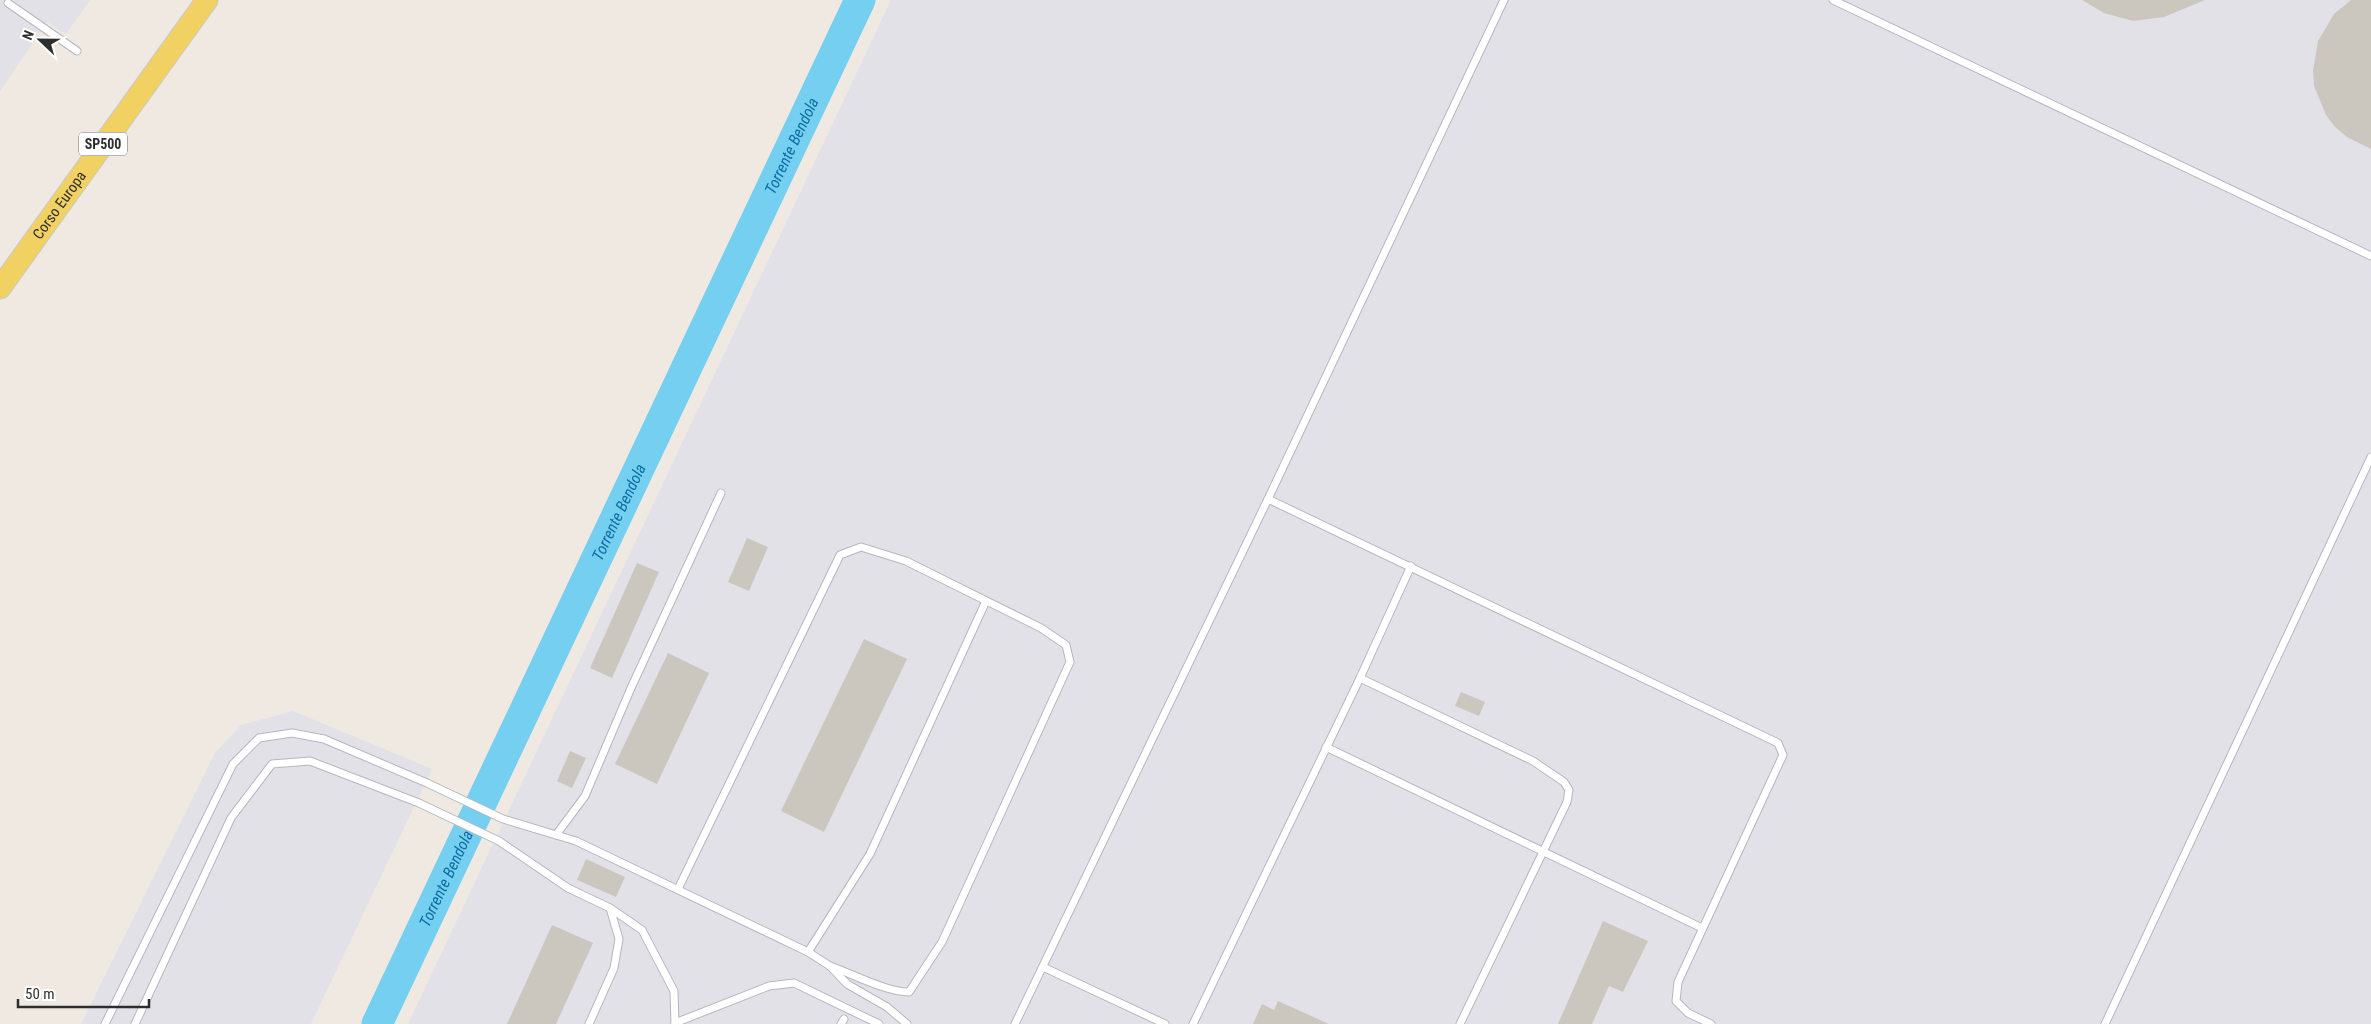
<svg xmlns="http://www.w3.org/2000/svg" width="2371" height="1024" viewBox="0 0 2371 1024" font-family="'Roboto Condensed',sans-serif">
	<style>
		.industrial { fill: #e3e1e8 }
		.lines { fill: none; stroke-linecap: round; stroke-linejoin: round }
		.river { stroke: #75cff0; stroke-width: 31 }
		.building { fill: #cbc7bf }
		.service-casing { stroke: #b4b7c1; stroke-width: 9 }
		.primary-casing { stroke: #c9c9c9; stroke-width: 23 }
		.service { stroke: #fff; stroke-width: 7 }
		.primary { stroke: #f2d163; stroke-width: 21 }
		.labels { text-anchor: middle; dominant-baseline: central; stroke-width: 4; stroke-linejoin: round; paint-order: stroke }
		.shield { fill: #fff; stroke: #6d6d6d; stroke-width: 1 }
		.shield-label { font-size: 14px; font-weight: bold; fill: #2e2e2e }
		.street-label { font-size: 15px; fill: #2e2e2e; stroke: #fff }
		.water-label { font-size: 16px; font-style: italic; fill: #0d6fa3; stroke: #fff }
	</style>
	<rect width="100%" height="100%" fill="#efe9e1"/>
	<g class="industrial">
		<polygon points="0,0 90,0 66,34 47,22 0,91"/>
		<polygon points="891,0 2371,0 2371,1024 408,1024"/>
		<polygon points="293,711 432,769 311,1024 81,1024 215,753 241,725"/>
	</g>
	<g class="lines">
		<path class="river" id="s1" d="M377,1024L860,0"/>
	</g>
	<g class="building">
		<polygon points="2082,0 2205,0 2164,17 2133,21 2104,13"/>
		<polygon points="2351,0 2371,0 2371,149 2347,137 2335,127 2326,115 2314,86 2313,71 2318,41 2334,14"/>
		<polygon points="747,538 768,547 749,591 728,582"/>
		<polygon points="637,563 659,572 612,678 590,668"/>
		<polygon points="864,639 907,659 824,832 781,811"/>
		<polygon points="668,653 709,673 657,784 615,764"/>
		<polygon points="1461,692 1485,702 1479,716 1455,706"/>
		<polygon points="570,751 586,758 572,788 557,781"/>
		<polygon points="586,859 625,877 616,897 577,880"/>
		<polygon points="1603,921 1648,941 1623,992 1609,986 1592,1024 1558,1024"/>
		<polygon points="552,925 593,943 556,1024 507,1024"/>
		<polygon points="1278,1001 1329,1024 1253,1024 1262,1004 1274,1010"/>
	</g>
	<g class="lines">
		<g class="service-casing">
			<g id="service">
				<polyline points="1833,0 2371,256"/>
				<polyline points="8,3 77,51"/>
				<polyline points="1268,499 1778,743 1783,755 1678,982 1676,1001 1688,1013 1711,1024"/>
				<polyline points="1360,678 1533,761 1564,782 1569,790 1567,802 1460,1024"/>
				<polyline points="1326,747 1702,928"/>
				<polyline points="556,835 585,796 631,688 721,493"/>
				<path d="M678,889L840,555L861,547L906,561L1041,628L1066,645L1070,662L942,942L909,992C886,992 853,974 830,966"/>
				<polyline points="808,952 870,854 986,601"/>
				<polyline points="1043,967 1165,1024"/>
				<polyline points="675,1023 769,986 794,983 879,1024"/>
				<polyline points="105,1024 233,764 259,738 292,733 324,739 427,783 503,819 576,841 808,952 830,966 847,984 887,1007 907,1024"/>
				<polyline points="135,1024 231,818 272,764 310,761 419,803 499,841 568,888 610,908 642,930 674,991 675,1024"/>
				<polyline points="589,1024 614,968 619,939 610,908"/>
				<polyline points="841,1024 844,1019"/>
				<polyline points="1015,1024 1268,499 1504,0"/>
				<polyline points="1193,1024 1360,678 1411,566"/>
				<polyline points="2105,1024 2371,457"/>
			</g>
		</g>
		<g class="primary-casing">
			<g id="primary">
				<path id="s2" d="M0,288L207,0"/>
			</g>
		</g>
		<use href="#service" class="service"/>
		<use href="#primary" class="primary"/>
	</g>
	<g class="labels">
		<rect class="shield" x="79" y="132.5" width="48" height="23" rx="4"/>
		<g class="shield-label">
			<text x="103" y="144">SP500</text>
		</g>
		<g class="street-label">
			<text stroke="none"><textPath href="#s2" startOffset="102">Corso Europa</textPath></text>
		</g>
		<g class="water-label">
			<text stroke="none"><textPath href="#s1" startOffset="971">Torrente Bendola</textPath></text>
			<text stroke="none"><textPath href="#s1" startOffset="566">Torrente Bendola</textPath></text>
			<text stroke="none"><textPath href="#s1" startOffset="161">Torrente Bendola</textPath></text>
		</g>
	</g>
	<g transform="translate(40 40) rotate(292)" stroke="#ffffff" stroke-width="4" paint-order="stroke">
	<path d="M0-4L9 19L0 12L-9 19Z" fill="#2e2e2e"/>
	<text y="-8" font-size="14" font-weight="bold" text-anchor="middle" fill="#2e2e2e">N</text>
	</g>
	<path d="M18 999v8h131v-8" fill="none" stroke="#2e2e2e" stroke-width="2.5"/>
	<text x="25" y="999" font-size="15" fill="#2e2e2e" stroke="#ffffff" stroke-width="4" paint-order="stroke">50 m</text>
</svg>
